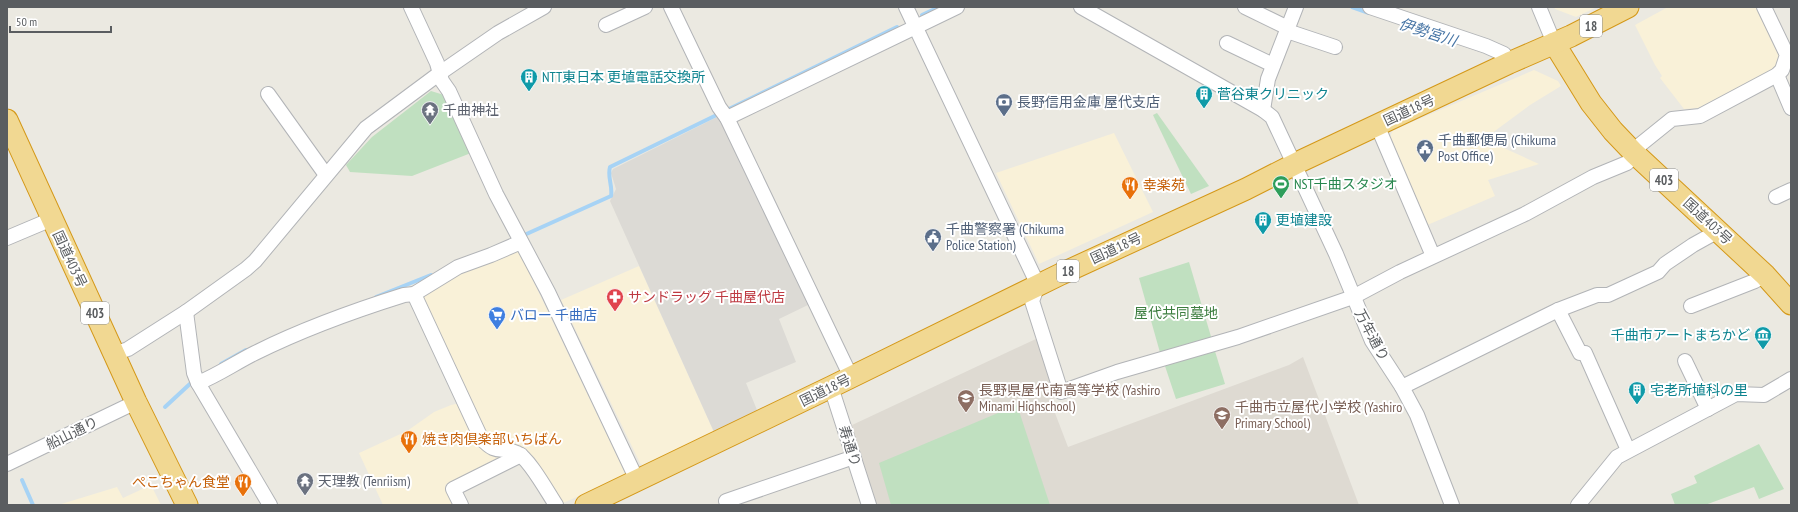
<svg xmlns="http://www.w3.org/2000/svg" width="1798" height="512" viewBox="0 0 1798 512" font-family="'PT Sans Narrow','Noto Sans JP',sans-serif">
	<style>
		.commercial { fill: #f9f1d8 }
		.industrial { fill: #dcdad5 }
		.education { fill: #dedad2 }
		.green { fill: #c0e0c0 }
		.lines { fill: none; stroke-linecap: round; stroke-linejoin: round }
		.stream { stroke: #a7d3f5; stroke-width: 4 }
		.minor-casing { stroke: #b2b4b7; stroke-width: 16 }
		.highway-casing { stroke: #d49818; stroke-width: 23 }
		.minor { stroke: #fff; stroke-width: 14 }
		.highway { stroke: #f1d892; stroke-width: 21 }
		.labels { text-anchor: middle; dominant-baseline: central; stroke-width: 4; stroke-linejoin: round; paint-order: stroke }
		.shield { fill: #fff; stroke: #8c8e90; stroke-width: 1 }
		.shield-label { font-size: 13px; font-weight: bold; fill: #5a5d60 }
		.culture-label { font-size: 14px; fill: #0d838f; stroke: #fff; text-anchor: start }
		.service-label { font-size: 14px; fill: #4e5e75; stroke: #fff; text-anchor: start }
		.worship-label { font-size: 14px; fill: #5b616d; stroke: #fff; text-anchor: start }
		.street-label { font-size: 14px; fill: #5a5d60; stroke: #fff }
		.leisure-label { font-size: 14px; fill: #27864d; stroke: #fff; text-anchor: start }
		.food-label { font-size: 14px; fill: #c56008; stroke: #fff; text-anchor: start }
		.health-label { font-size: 14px; fill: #be3a42; stroke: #fff; text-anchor: start }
		.park-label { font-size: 14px; fill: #3c7d3f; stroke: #fff }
		.shop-label { font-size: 14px; fill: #366cbe; stroke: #fff; text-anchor: start }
		.education-label { font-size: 14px; fill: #785e54; stroke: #fff; text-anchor: start }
		.water-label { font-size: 15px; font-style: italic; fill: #4775a5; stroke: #fff }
	</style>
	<rect width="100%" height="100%" fill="#ebe9e1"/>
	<g class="commercial">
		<polygon points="1554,7 1597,7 1576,17 1555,9"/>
		<polygon points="1668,7 1757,7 1780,55 1775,68 1698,108 1684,109 1660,78 1662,76 1655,65 1635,25"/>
		<polygon points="1534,70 1558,81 1561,86 1530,105 1484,139 1539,164 1488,180 1495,196 1425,226 1389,139 1393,130"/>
		<polygon points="1114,133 1153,212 1039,264 996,173"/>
		<polygon points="517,247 626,475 561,504 523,450 499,446 486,436 420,294 459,270"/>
		<polygon points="639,266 714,432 642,465 640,463 561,300"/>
		<polygon points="460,403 504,456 445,485 454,505 383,505 359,453 407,431 434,412 451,405"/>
		<polygon points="151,485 161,505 58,505 117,487 123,498"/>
	</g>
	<polygon class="industrial" points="717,117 723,124 810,304 779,319 796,362 746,383 757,410 714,432 610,201 616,189 611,173 613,169"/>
	<polygon class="education" points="1038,338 1058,397 1050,400 1068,447 1289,365 1303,357 1359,505 874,505 850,426"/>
	<g class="green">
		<polygon points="431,91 444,95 471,153 412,176 350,172 346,165 372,137"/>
		<polygon points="1157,113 1209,186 1191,194 1153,115"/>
		<polygon points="1189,262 1212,340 1161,356 1139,278"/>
		<polygon points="1214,348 1225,384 1176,399 1164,363"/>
		<polygon points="1017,405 1050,505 891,505 879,463"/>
		<polygon points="1759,444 1784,489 1759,499 1754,487 1705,505 1675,505 1671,494 1697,483 1694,476"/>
	</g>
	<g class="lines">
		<g class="stream">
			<polyline points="1352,7 1369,13"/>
			<polyline points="922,15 939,7"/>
			<path d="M522,236L611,196C613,186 607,177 610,167L897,27"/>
			<polyline points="376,297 431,275"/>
			<polyline points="221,364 246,350"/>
			<polyline points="165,407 192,382"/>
			<polyline points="22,480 33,505"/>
		</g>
		<g class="minor-casing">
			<g id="minor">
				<polyline points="411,7 437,63 442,81 449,91 496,194 548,292 637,480"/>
				<polyline points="671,7 719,107 727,118 851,377"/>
				<polyline points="906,7 1038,285 1032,301 1061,392 1117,372 1238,337 1353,297 1400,272 1525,214 1593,177 1627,163 1641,144 1672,119 1700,116 1777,75 1782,70 1787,55 1764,7"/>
				<polyline points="1081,7 1263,110 1272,117 1336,254 1372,341 1402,387 1417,415 1452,505"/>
				<polyline points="1245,7 1288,28"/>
				<polyline points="1370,7 1486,46 1504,54 1509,63"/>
				<polyline points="1539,7 1554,43"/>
				<polyline points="606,25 645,7"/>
				<polyline points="1287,31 1335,47"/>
				<polyline points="1227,43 1273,65"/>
				<polyline points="1777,75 1791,108"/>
				<polyline points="268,94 326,175"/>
				<polyline points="1263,110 1268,79 1296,7"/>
				<polyline points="727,118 957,7"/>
				<polyline points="1377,125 1433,256"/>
				<polyline points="1776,197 1791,190"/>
				<polyline points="7,238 52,219"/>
				<path d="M414,294L481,438C498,457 500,445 517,453C529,458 548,493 556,505"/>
				<polyline points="1691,306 1755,281 1765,275"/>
				<polyline points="1558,310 1580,353 1585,353 1628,450"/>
				<polyline points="186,312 194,373 198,383 270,505"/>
				<polyline points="114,354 128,349 186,312 246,269 255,261 366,128 440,73 498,33 544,7"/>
				<polyline points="1685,361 1708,409"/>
				<path d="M198,383C218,375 235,363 255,353C303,329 353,311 404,295L414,294L458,267L491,255L521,242"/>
				<polyline points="831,387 869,505"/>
				<polyline points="1402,387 1558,310 1597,295 1608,295 1658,272 1665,264 1693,245 1711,235 1717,229"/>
				<polyline points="7,464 136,402"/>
				<polyline points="726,501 854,457"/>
				<polyline points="461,505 453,489 521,455"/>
				<polyline points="1578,505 1617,457 1736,394 1764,395 1791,379"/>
			</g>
		</g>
		<g class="highway-casing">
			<g id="highway">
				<polyline points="1554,43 1591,103 1613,131 1634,153 1765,275 1791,304"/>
				<polyline points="7,120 136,402 187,505"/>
				<polyline points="586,505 831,387 1061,274 1246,189 1301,161 1509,63 1571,36 1628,7"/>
			</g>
		</g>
		<use href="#minor" class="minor"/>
		<use href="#highway" class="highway"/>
	</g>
	<defs>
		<g id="building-pin" transform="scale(0.9)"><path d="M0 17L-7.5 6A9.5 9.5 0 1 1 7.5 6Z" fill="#0f9aa8" stroke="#fff"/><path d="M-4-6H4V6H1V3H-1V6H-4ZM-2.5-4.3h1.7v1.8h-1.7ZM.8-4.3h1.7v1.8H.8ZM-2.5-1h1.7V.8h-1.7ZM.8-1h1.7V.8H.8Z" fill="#fff"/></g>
		<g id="bank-pin" transform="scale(0.9)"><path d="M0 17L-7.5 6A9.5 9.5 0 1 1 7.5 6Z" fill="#5c6f8a" stroke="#fff"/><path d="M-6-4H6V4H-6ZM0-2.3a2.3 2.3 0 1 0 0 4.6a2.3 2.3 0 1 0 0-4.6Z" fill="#fff"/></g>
		<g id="temple-pin" transform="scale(0.9)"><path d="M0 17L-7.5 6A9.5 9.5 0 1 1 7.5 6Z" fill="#6b7280" stroke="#fff"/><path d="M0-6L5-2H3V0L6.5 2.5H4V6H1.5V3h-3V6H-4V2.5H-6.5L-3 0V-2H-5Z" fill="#fff"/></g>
		<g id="civic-pin" transform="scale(0.9)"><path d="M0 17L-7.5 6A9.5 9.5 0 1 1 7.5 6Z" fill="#5c6f8a" stroke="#fff"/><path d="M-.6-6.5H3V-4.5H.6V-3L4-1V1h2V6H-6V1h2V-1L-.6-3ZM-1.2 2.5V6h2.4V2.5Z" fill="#fff"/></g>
		<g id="stadium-pin" transform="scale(0.9)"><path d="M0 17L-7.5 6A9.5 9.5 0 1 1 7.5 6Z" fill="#2e9e5b" stroke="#fff"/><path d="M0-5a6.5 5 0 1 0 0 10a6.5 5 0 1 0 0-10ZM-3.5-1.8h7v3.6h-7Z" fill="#fff"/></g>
		<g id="restaurant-pin" transform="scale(0.9)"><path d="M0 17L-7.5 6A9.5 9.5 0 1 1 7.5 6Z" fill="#e8710a" stroke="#fff"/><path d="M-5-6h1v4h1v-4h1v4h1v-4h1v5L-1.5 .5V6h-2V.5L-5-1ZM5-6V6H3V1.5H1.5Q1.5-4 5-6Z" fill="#fff"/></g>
		<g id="pharmacy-pin" transform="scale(0.9)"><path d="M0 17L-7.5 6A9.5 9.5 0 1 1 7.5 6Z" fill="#e0444e" stroke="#fff"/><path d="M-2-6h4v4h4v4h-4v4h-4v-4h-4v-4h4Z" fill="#fff"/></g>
		<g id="supermarket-pin" transform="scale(0.9)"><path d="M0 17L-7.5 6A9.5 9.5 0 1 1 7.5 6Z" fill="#3f7fe0" stroke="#fff"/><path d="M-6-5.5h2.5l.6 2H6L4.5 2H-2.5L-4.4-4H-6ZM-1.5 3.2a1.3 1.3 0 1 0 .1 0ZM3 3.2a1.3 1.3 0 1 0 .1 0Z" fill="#fff"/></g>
		<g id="museum-pin" transform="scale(0.9)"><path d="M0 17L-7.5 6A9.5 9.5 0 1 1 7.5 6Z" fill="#0f9aa8" stroke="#fff"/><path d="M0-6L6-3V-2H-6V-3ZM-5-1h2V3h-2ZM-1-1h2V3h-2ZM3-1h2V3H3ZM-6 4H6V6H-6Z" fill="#fff"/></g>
		<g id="school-pin" transform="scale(0.9)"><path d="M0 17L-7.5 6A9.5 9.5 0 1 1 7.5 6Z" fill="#8d6e63" stroke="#fff"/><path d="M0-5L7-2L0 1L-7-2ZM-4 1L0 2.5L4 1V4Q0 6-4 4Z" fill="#fff"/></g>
	</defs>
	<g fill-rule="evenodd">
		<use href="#building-pin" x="529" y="77"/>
		<use href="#building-pin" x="1204" y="94"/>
		<use href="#bank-pin" x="1004" y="102"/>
		<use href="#temple-pin" x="430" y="110"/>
		<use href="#civic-pin" x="1425" y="148"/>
		<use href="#stadium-pin" x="1281" y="184"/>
		<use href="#restaurant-pin" x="1130" y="185"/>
		<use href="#building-pin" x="1263" y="220"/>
		<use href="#civic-pin" x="933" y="237"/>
		<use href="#pharmacy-pin" x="615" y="297"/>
		<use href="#supermarket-pin" x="497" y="315"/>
		<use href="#museum-pin" x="1763" y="335"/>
		<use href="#building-pin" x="1637" y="390"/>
		<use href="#school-pin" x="966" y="398"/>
		<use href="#school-pin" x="1222" y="415"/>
		<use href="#restaurant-pin" x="409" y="439"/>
		<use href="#temple-pin" x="305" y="481"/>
		<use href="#restaurant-pin" x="243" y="482"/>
	</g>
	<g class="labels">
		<g class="shield">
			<rect x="1580" y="15" width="22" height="22" rx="3"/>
			<rect x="1650" y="169" width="28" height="22" rx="3"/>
			<rect x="1057" y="260" width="22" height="22" rx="3"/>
			<rect x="81" y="302" width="28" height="22" rx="3"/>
		</g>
		<g class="shield-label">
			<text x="1591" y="26">18</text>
			<text x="1664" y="180">403</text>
			<text x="1068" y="271">18</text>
			<text x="95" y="313">403</text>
		</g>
		<g class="culture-label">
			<text x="542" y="77">NTT東日本 更埴電話交換所</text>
			<text x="1217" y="94">菅谷東クリニック</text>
			<text x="1276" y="220">更埴建設</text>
			<text x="1750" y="335" text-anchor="end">千曲市アートまちかど</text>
			<text x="1650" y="390">宅老所埴科の里</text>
		</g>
		<g class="service-label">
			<text x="1017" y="102">長野信用金庫 屋代支店</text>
			<text x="1438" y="140">千曲郵便局 (Chikuma<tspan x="1438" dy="16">Post Office)</tspan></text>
			<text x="946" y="229">千曲警察署 (Chikuma<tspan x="946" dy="16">Police Station)</tspan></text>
		</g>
		<g class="worship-label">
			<text x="443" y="110">千曲神社</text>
			<text x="318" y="481">天理教 (Tenriism)</text>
		</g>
		<g class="street-label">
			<text transform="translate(1409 110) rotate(-25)">国道18号</text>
			<text transform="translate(1708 221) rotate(43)">国道403号</text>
			<text transform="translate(1116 248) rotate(-25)">国道18号</text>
			<text transform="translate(70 259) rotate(65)">国道403号</text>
			<text transform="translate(1372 335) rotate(62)">万年通り</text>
			<text transform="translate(825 390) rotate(-26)">国道18号</text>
			<text transform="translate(72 433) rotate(-26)">船山通り</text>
			<text transform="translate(850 446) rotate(72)">寿通り</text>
		</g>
		<g class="leisure-label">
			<text x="1294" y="184">NST千曲スタジオ</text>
		</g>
		<g class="food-label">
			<text x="1143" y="185">幸楽苑</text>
			<text x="422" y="439">焼き肉倶楽部いちばん</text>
			<text x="230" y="482" text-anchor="end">ぺこちゃん食堂</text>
		</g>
		<g class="health-label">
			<text x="628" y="297">サンドラッグ 千曲屋代店</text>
		</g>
		<g class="park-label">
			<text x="1176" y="313">屋代共同墓地</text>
		</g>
		<g class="shop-label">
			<text x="510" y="315">バロー 千曲店</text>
		</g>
		<g class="education-label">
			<text x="979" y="390">長野県屋代南高等学校 (Yashiro<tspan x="979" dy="16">Minami Highschool)</tspan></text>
			<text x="1235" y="407">千曲市立屋代小学校 (Yashiro<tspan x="1235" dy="16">Primary School)</tspan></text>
		</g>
		<g class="water-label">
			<text transform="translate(1428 32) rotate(18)">伊勢宮川</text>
		</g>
	</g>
	<rect width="1798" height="512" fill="none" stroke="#5a5d60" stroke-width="16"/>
	<path d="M10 26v6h101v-6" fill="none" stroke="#5a5d60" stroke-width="2"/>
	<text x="16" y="26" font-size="12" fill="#5a5d60" stroke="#ffffff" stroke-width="3" paint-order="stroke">50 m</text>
</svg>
